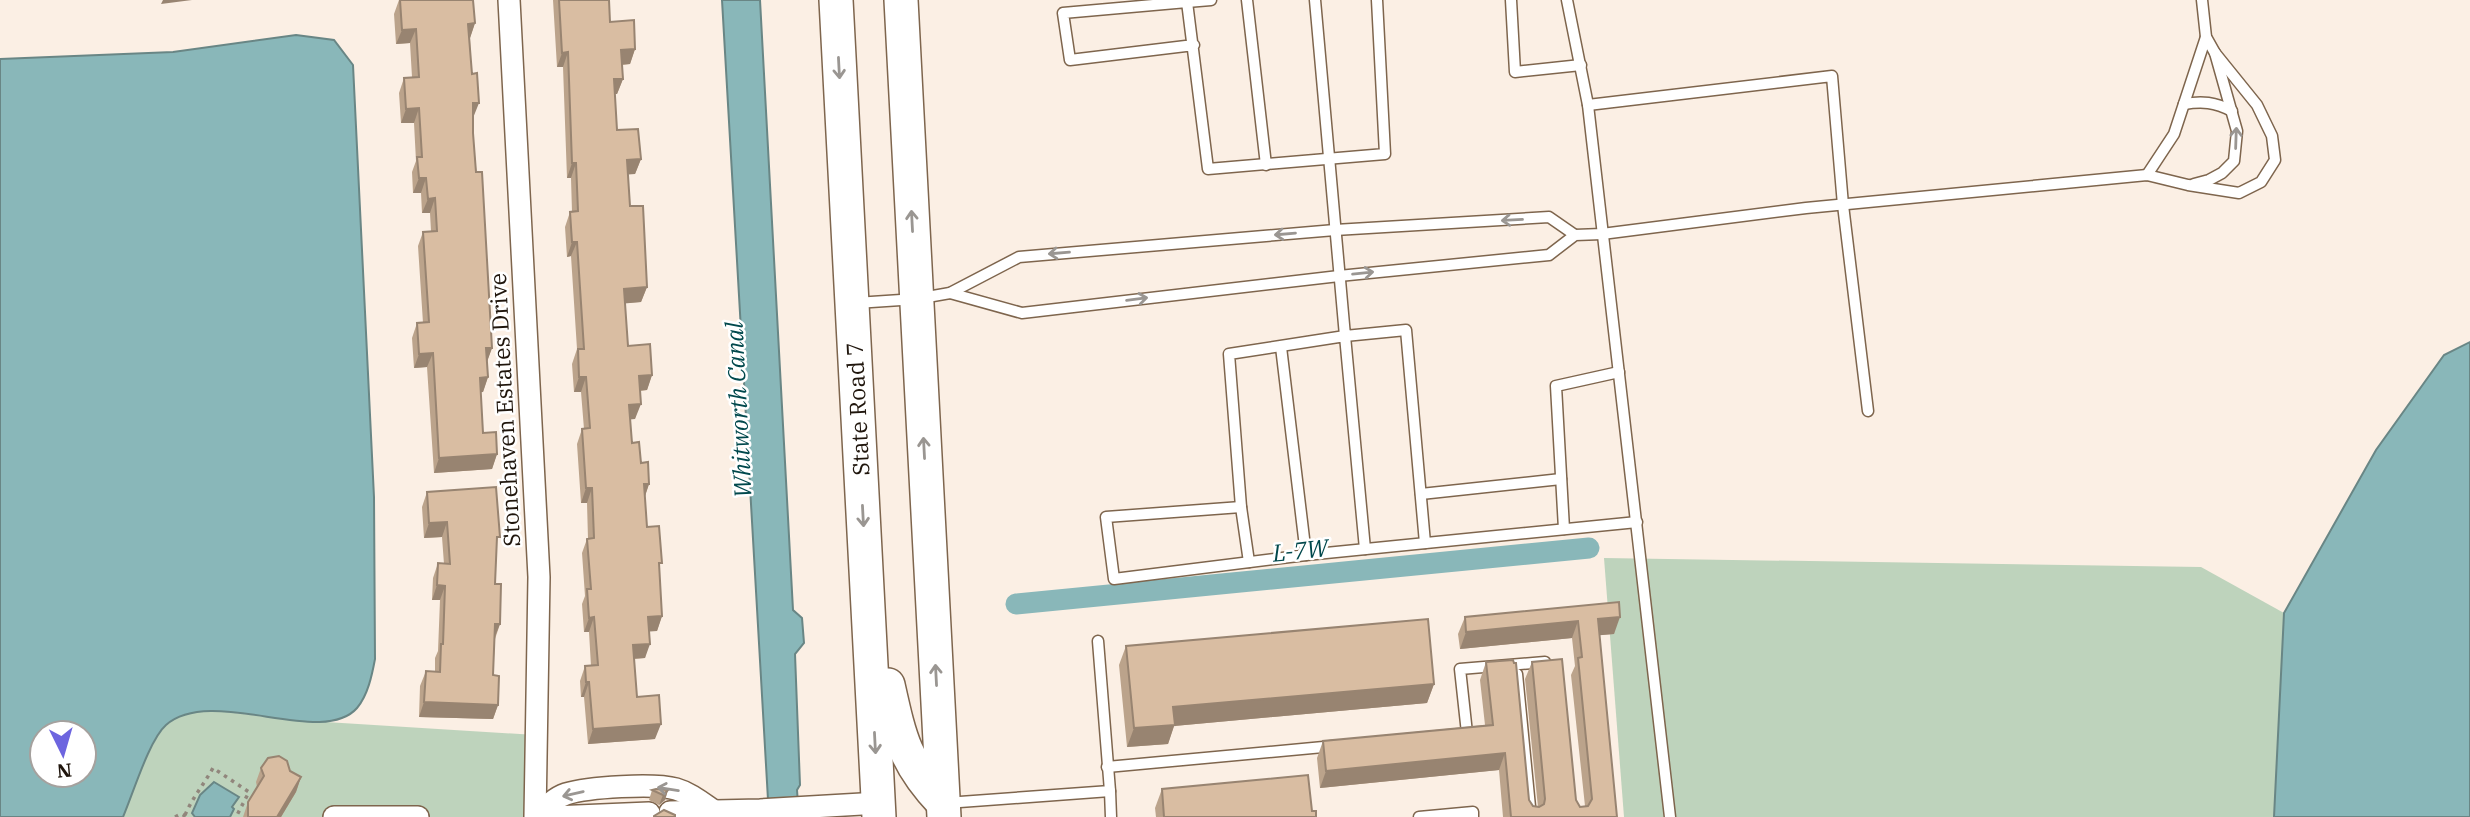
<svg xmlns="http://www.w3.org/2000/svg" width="2470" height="817" viewBox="0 0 2470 817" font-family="'IBM Plex Serif',serif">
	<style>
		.green { fill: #bed3bc }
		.water { fill: #89b7b9; stroke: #698685; stroke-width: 2; fill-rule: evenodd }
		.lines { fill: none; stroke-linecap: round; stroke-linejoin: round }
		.canal { stroke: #89b7b9; stroke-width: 21 }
		.lane-casing { stroke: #7e654d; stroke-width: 13 }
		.street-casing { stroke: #7e654d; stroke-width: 24 }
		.primary-casing { stroke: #7e654d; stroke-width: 36 }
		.path { stroke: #91867c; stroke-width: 3.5; stroke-dasharray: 3.5 5; stroke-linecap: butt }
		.lane { stroke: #fff; stroke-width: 10 }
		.street { stroke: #fff; stroke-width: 21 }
		.primary { stroke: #fff; stroke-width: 33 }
		.wall { fill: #bba38b }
		.shaded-wall { fill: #988471 }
		.building { fill: #d9bda2; stroke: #988471; stroke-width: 2 }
		.oneway { stroke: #9a9692 }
		.labels { text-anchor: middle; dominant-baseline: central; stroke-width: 5; stroke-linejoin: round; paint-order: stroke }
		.street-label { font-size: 23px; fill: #1f150c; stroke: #fff }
		.water-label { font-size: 24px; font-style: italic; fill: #00484c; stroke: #fff }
	</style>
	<rect width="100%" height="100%" fill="#fbefe4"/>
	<g class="green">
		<polygon points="1604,558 2201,567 2284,613 2274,817 1624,817"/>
		<path d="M205,711L227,712L294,720L536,735L535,817H123C134,792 151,733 173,719C183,713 194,713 205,711Z"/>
	</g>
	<g class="water">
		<polygon points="722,0 760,0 793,610 802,618 804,643 795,654 800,785 797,790 799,817 769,817"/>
		<path d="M296,35L334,40L353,65L374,497L375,659C372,675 368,695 357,708C322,748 212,685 166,725C149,740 133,794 123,817H0V59L173,52ZM42,733H84V775H42Z"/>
		<polygon points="2470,342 2470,817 2274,817 2284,613 2376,450 2444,355"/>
		<polygon points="214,782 239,797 232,807 234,809 230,817 195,817 192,813 200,795"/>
	</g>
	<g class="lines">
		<polyline class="canal" points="1016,604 1589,548"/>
		<g class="lane-casing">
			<g id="lane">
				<polyline points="1247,0 1266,165"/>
				<polyline points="1315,0 1345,336 1406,330 1425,543"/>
				<polyline points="1511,0 1515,72 1581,65"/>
				<polyline points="1567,0 1588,105 1670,817"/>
				<polyline points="1187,2 1211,0"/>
				<polyline points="1194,45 1070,60 1063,13 1187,2 1208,169 1385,154 1377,0"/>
				<path d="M2184,104C2202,101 2215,102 2232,111"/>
				<polyline points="1588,105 1832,76 1843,205 1868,411"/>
				<polyline points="2147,175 2174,134 2206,37"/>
				<polyline points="2194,184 2209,180 2222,173 2234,161 2237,131 2215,53 2206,37 2202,0"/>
				<polyline points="950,293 1022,313 1339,276 1549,255 1575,235 1602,234 1806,208 2147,175 2188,185 2239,193 2261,182 2275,160 2272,136 2257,105 2215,53"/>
				<polyline points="856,303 916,299 950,293 1019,257 1335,230 1549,217 1575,235"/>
				<polyline points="1281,347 1306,555"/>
				<polyline points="1421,494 1561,479"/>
				<polyline points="1241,507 1106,517 1114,579 1306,555 1637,522"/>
				<polyline points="1564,529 1556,386 1619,372"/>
				<polyline points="1249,562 1241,507 1229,354 1345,336 1365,549"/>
				<polyline points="1517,674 1531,817"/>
				<polyline points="1462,734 1467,733 1460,669 1545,662"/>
				<polyline points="1107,767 1334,746"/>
				<polyline points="1110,791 1111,817"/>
				<polyline points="946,803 1110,791 1098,641"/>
				<polyline points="1419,817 1473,812 1473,817"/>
			</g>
		</g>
		<g class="street-casing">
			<g id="street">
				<polyline points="509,0 539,577 535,817"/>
				<polyline points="670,812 760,810 879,803"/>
				<polyline points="334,817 418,817"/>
				<path d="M536,817C545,808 554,798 566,794C588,787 654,783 676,789C690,793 701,802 714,811"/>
				<polyline points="553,817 649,813"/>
			</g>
		</g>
		<g class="primary-casing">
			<g id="primary">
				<polyline points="836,0 879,817"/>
				<polyline points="901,0 944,817"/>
				<path d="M888,685C900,739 905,763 943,803"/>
			</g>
		</g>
		<g class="path">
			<path d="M185,815C193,797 204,784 213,768L249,792L236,817"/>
			<polyline points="175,817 181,814 187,817"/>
		</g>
		<use href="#lane" class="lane"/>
		<use href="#street" class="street"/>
		<use href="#primary" class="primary"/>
	</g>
	<g class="wall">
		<polygon points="399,0 475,23 470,38 473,133 492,348 487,361 488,377 483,392 480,392 483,433 497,454 492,469 434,473 427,367 414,368 412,338 417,323 423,323 418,246 423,232 431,231 430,213 422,213 421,193 413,193 412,172 416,161 414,123 401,123 399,93 404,78 412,77 410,43 396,44 394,14"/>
		<polygon points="553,0 609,0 610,22 635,49 630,64 622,65 623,79 617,94 614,94 617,130 641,159 635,174 628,174 630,206 647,287 641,302 625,303 628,346 652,375 647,390 640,391 635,419 630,419 632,443 649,484 645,496 647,527 659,571 662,616 657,631 650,631 645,658 634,659 637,697 655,739 588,744 584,697 581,697 580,681 585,666 591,666 589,632 584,632 582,604 585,596 582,553 587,539 588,539 587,503 581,503 577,444 582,429 584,429 581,392 574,392 572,364 577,349 571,256 567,257 565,227 570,212 572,212 571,178 567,178 563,67 557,67"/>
		<polygon points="427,492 497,545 495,584 500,624 495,639 493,675 498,705 493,719 419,717 420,686 426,671 435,671 435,658 438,651 440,600 432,600 433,578 438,563 444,564 442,537 424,538 422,507"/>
		<polygon points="1619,602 1614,634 1599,635 1617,817 1503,817 1499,770 1320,788 1317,758 1323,741 1485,725 1480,680 1486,662 1529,800 1533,806 1538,807 1525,679 1532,662 1576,800 1580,807 1585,806 1571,675 1575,666 1572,638 1460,649 1458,634 1465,617"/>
		<polygon points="1126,646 1434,684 1427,703 1174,726 1168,744 1127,747 1119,665"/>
		<polygon points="261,768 290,771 301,777 296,792 281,817 243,817 248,802 257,787 256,782"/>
		<polygon points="1162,789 1312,811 1316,817 1156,817 1155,808"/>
		<polygon points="652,790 668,790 665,800 659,805 649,800"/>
	</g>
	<g class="shaded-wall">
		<polygon points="163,0 192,0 161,4"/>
		<polygon points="475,23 470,38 468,24"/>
		<polygon points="416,29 410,43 396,44 402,30"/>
		<polygon points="635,49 630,64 616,65 621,50"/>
		<polygon points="568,52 563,67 557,67 562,53"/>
		<polygon points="614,79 623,79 617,94 608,94"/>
		<polygon points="473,103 479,103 473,118 467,118"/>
		<polygon points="419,108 414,123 401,123 406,109"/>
		<polygon points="641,159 635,174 621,175 627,160"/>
		<polygon points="572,163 576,163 571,178 567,178"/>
		<polygon points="419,178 426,178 421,193 413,193"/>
		<polygon points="435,198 430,213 422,213 428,199"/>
		<polygon points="572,242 577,242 571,256 567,257"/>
		<polygon points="647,287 641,302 619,304 624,289"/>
		<polygon points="486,348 492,348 487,362"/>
		<polygon points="433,353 427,367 414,368 419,354"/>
		<polygon points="652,375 647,390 633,391 639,376"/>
		<polygon points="488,377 483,392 474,393 480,378"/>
		<polygon points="579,377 586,377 581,392 574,392"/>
		<polygon points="641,404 635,419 624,420 629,405"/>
		<polygon points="497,454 492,469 434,473 439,458"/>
		<polygon points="644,484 649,484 644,499"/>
		<polygon points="586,488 592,488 587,503 581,503"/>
		<polygon points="447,522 442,537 424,538 429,523"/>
		<polygon points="437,585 445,586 440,600 432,600"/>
		<polygon points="662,616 657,631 643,632 648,617"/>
		<polygon points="594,617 589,632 584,632 589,618"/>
		<polygon points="1620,617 1614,634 1591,636 1598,619"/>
		<polygon points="1578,621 1572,638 1460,649 1466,632"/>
		<polygon points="495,624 500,624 494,639"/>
		<polygon points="650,644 645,658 628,659 633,645"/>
		<polygon points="586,682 589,682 584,697 581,697"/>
		<polygon points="1434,684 1427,703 1174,726 1168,744 1127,747 1134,728 1173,707"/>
		<polygon points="424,702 498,705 493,719 419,717"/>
		<polygon points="661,724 655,739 588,744 593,729"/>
		<polygon points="1505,753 1499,770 1320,788 1326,771"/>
		<polygon points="301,777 296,792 281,817 277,817"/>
		<polygon points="668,790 665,800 659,805 663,795"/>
	</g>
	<g class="building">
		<polygon points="400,0 473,0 475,23 468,24 472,74 477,73 479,103 473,103 473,133 476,172 482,172 492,348 486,348 488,377 480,378 483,433 496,432 497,454 439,458 433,353 419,354 417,323 429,322 423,232 437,231 435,198 428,199 426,178 419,178 417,157 422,157 419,108 406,109 404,78 419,77 416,29 402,30"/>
		<polygon points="559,0 609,0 610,22 634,20 635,49 621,50 623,79 614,79 617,130 638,129 641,159 627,160 630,206 643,206 647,287 624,289 628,346 650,344 652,375 639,376 641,404 629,405 632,443 639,442 641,463 648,462 649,484 644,484 647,527 659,526 662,563 659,563 662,616 648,617 650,644 633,645 637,697 659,695 661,724 593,729 589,682 586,682 585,666 598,665 594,617 589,618 587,589 591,589 587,539 594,538 592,488 586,488 582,429 590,428 586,377 579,377 578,349 584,349 577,242 572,242 570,212 578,211 576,163 572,163 568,52 562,53"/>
		<polygon points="496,487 500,537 497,537 495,584 501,584 500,624 495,624 493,675 499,676 498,705 424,702 426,671 440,672 441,644 443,644 445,586 437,585 438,563 450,564 447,522 429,523 427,492"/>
		<polygon points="1619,602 1620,617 1598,619 1617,817 1511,817 1505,753 1326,771 1323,741 1493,725 1486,662 1513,660 1514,663 1516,663 1529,800 1533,806 1539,807 1544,804 1545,799 1532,662 1562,659 1576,800 1580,807 1588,806 1592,799 1578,658 1582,657 1578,621 1466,632 1465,617"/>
		<polygon points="1428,619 1434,684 1173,707 1175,725 1134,728 1126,646"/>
		<polygon points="279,756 287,761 290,771 301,777 277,817 248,817 248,802 264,776 261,768 268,758"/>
		<polygon points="1308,775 1312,811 1316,811 1316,817 1164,817 1162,789"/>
		<polygon points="656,789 668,790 663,795 652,790"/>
		<polygon points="664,810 675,815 675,817 654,817 654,816"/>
	</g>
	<defs><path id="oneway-shaft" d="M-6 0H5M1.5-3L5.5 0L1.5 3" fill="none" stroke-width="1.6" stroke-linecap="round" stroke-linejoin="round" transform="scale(1.75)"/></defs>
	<g class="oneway">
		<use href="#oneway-shaft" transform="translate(839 68) rotate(87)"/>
		<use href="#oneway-shaft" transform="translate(2236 138) rotate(-88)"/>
		<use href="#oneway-shaft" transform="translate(1512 220) rotate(177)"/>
		<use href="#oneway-shaft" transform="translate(912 221) rotate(-93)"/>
		<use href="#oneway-shaft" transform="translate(1285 234) rotate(175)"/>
		<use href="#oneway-shaft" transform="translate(1059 253) rotate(175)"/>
		<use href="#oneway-shaft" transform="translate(1363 273) rotate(-6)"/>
		<use href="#oneway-shaft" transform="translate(1137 299) rotate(-7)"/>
		<use href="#oneway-shaft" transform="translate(924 448) rotate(-93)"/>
		<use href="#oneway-shaft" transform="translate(863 516) rotate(87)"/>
		<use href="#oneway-shaft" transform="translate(936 675) rotate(-93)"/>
		<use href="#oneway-shaft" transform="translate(875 743) rotate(87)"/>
		<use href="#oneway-shaft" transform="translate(668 789) rotate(-171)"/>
		<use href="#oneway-shaft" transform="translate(573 794) rotate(167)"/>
	</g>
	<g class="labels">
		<g class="street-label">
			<text transform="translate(857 409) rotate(-93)">State Road 7</text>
			<text transform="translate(504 410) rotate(-93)">Stonehaven Estates Drive</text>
		</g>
		<g class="water-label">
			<text transform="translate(738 410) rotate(-93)">Whitworth Canal</text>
			<text transform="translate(1300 550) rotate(-6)">L-7W</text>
		</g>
	</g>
	<g transform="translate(63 754) rotate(175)"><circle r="33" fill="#ffffff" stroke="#a5a19e" stroke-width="2"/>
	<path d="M0-5L12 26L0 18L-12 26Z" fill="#6d65df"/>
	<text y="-10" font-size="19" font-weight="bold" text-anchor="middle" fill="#1f150c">N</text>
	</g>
</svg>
